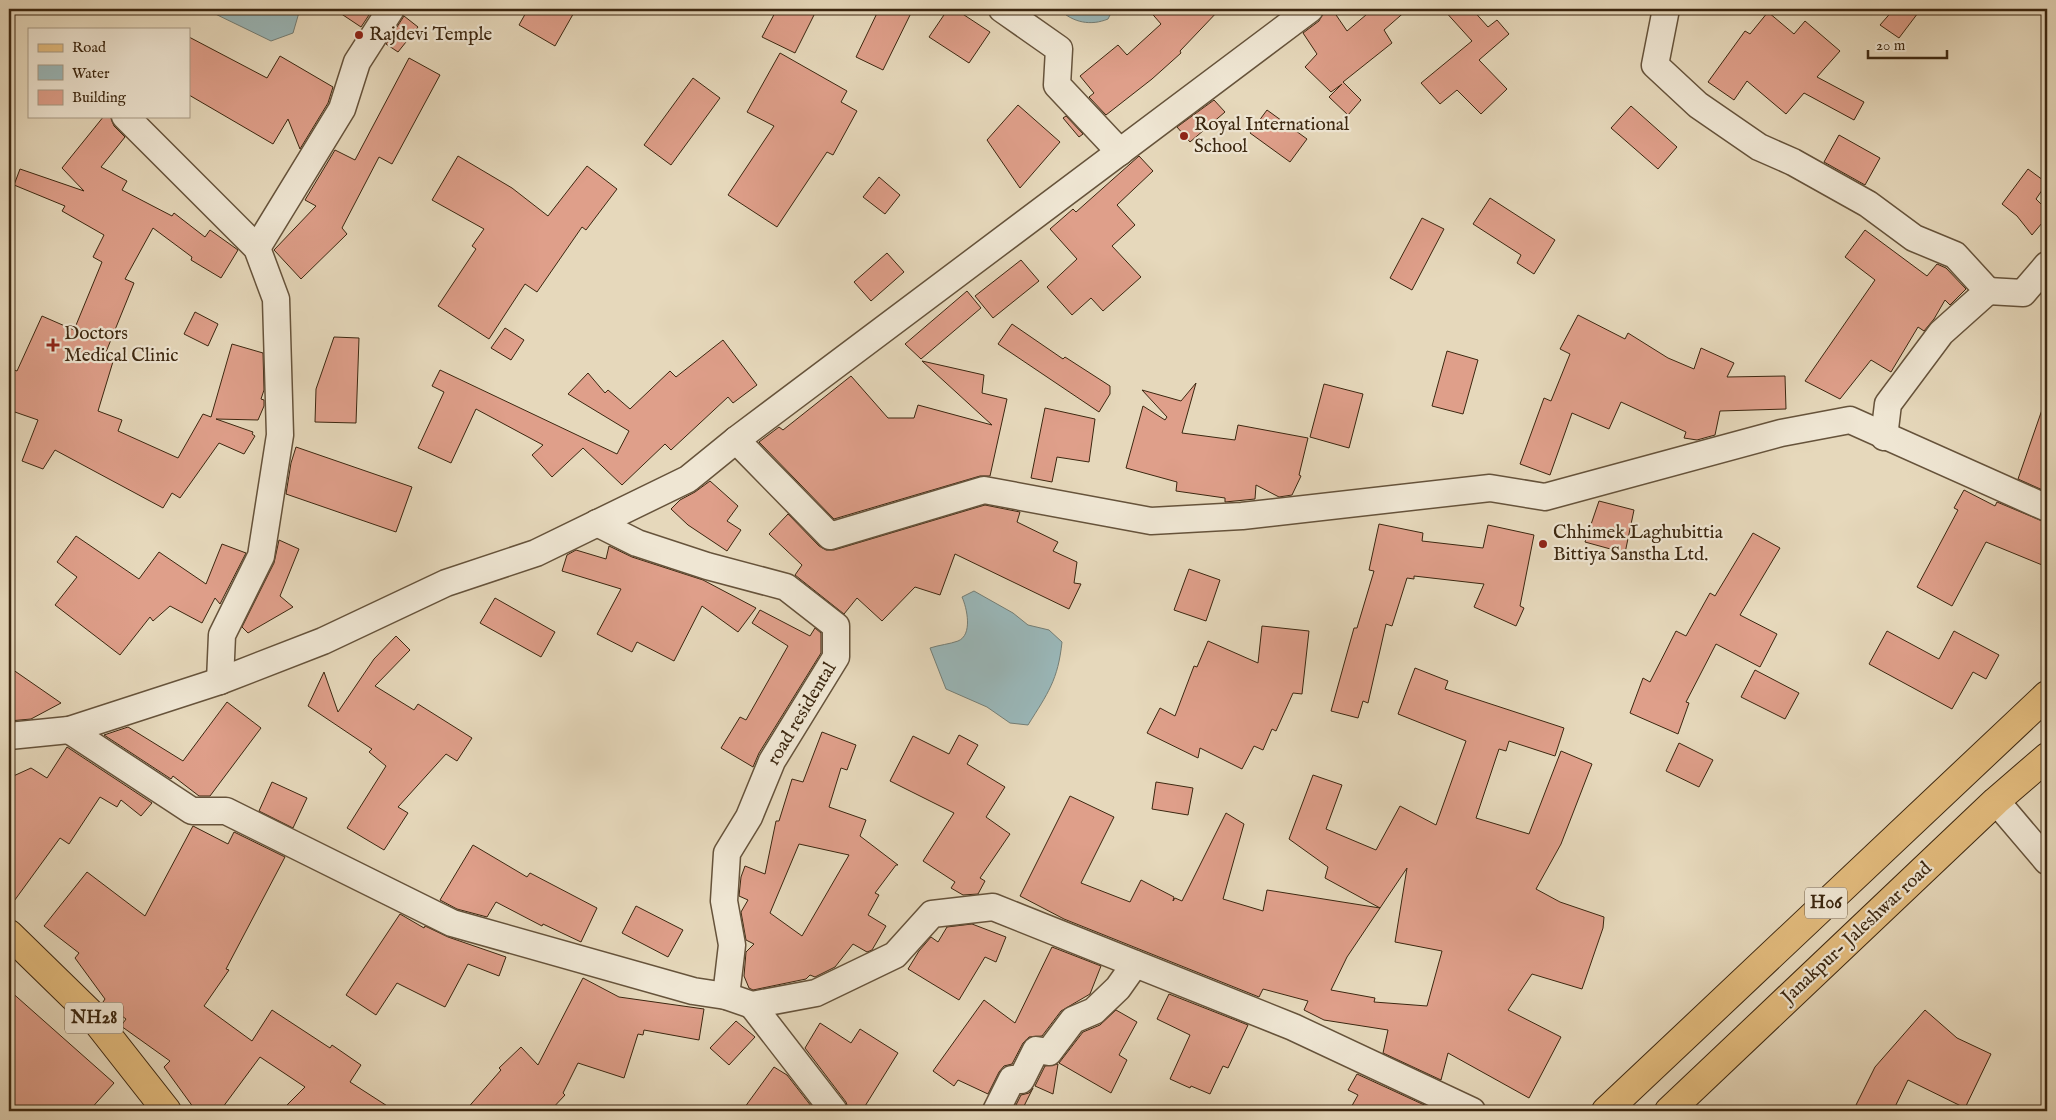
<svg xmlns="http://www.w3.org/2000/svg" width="2056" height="1120" viewBox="0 0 2056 1120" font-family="'IM FELL English',serif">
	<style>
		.water { fill: #9ab8ba; stroke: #747e76 }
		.building { fill: #df9f8a; stroke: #3c2710; fill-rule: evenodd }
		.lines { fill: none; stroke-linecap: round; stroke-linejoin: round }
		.minor-casing { stroke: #66533b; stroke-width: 29 }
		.major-casing { stroke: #3c2710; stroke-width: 30 }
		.highway-casing { stroke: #3c2710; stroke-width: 30 }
		.minor { stroke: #efe6d3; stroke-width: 26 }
		.major { stroke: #e3bc7e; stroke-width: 28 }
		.highway { stroke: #e3bc7e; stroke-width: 28 }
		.poi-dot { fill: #8f2418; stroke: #efe6d3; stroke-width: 2 }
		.labels { text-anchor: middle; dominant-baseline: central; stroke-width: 4.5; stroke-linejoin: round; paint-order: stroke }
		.shield { fill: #efe6d3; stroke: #72604a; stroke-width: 1 }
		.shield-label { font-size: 18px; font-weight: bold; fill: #3c2710 }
		.poi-label { font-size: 19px; fill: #3c2710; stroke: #efe6d3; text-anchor: start }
		.street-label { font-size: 19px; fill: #3c2710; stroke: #efe6d3 }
	</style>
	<rect width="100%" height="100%" fill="#e6d8bb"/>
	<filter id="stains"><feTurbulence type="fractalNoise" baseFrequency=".004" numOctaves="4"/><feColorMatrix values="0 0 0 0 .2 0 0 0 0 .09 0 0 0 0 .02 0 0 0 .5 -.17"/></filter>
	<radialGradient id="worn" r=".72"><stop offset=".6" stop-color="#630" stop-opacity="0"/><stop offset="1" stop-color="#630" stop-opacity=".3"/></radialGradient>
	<g class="water">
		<polygon points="205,9 300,9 293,33 271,41"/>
		<path d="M1059,9H1113L1108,19C1091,26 1073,23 1059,9Z"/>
		<path d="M974,591L1013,613L1028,625L1049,630L1062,642C1058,680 1048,693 1028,725L1010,723L987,707L946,689L930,648C939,645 950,644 958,641C973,635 967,608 962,597Z"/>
	</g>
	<g class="building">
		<polygon points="334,9 373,9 361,27"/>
		<polygon points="528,9 576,9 555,46 519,25"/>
		<polygon points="777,9 817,9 795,53 762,37"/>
		<polygon points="879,9 913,9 883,70 856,57"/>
		<polygon points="948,9 955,9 990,32 969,63 929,37"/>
		<polygon points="1148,9 1220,9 1180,51 1181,53 1152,79 1106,115 1089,97 1094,93 1080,76 1118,45 1127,55 1161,24"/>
		<polygon points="1325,9 1332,9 1347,31 1373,9 1408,9 1384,30 1392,43 1343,82 1361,100 1348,115 1329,97 1342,84 1331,92 1305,67 1317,54 1303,33 1319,21"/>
		<polygon points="1443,9 1472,9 1488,27 1497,20 1509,34 1479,60 1507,89 1481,114 1457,90 1440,104 1421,83 1472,41"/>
		<polygon points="1894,9 1921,9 1899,38 1880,25"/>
		<polygon points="1768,12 1794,34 1805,21 1840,51 1817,77 1864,102 1854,120 1804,93 1786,114 1747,81 1734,100 1708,82 1745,31 1750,34"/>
		<polygon points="404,16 418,27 398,52 386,44"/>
		<polygon points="189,37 267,78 280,56 333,87 328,103 300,149 288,119 273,144 189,95"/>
		<polygon points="780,53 847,91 841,102 857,111 833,155 827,152 777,227 728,195 774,126 747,112"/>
		<polygon points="409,58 440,75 392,164 379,157 342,228 347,234 301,279 274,250 316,206 305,200 335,150 355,160"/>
		<polygon points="693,78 720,98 671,165 644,145"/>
		<polygon points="1214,100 1225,112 1190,142 1177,127"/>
		<polygon points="1018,105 1060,142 1020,188 987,140"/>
		<polygon points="1631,106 1677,147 1658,169 1611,128"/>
		<polygon points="1267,110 1307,139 1290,162 1250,133"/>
		<polygon points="104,116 110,116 114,126 125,137 101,167 127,181 122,190 172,216 174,213 205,237 210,230 238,250 221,278 191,260 192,257 153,228 125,279 134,283 106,352 115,355 98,411 122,420 118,431 178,458 203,414 211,417 232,344 263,353 264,390 261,399 264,400 264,406 258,420 216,419 253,432 252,434 255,436 244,454 219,443 180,498 172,493 163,508 55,450 43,469 22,461 38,420 9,410 9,368 17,371 42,316 74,330 102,262 93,257 104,235 62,211 65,206 14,185 20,169 84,191 62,168"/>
		<polygon points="1066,116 1083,134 1079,137 1063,118"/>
		<polygon points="1839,135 1880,158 1865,185 1824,162"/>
		<polygon points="458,156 512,188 548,216 587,166 617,189 586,230 582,227 537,292 525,284 489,339 438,306 476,249 472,246 484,229 432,200"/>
		<polygon points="1139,156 1153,171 1117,205 1135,225 1112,246 1141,277 1103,311 1091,298 1072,315 1047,287 1077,259 1050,229 1073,209 1076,212"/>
		<polygon points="2028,169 2047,183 2036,199 2047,210 2047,217 2032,235 2017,216 2002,204"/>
		<polygon points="879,177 900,195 885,214 863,197"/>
		<polygon points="1490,198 1555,240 1534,274 1517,263 1521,255 1473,224"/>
		<polygon points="1422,218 1444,229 1412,290 1390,278"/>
		<polygon points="1865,230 1927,276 1937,264 1946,268 1966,289 1950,305 1945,300 1934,319 1924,331 1918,327 1891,372 1871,360 1840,399 1805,381 1875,280 1845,257"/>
		<polygon points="887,253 904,272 871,301 854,282"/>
		<polygon points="1021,260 1039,281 993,318 975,296"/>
		<polygon points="967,291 981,308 921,359 905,344"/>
		<polygon points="195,312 218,324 208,346 184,334"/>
		<polygon points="1578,315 1625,339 1628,333 1668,358 1694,369 1701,348 1734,363 1727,377 1785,376 1786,409 1720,411 1715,435 1697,440 1684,438 1686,432 1621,402 1609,429 1572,413 1550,475 1520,464 1544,398 1551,401 1570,354 1560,349"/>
		<polygon points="1012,324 1063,359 1065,357 1110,386 1110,394 1099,412 998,344"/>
		<polygon points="505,328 524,340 511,360 491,348"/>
		<polygon points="334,337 359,338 356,423 315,422 316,389"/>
		<polygon points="723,340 757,385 733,403 728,397 671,450 665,444 622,485 583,448 552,477 532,455 543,445 476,409 451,463 418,448 444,392 432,386 440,370 617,454 629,431 568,394 588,373 605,393 608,390 630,409 670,371 676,377"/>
		<polygon points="1447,351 1478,360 1463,414 1432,406"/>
		<polygon points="922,361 984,375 982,393 1007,399 990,476 980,476 834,519 759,442 779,427 783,430 851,376 888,418 914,418 918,405 992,425"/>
		<polygon points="1196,383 1182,433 1235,440 1238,425 1308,438 1299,475 1301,476 1292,495 1279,497 1256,485 1255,499 1225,502 1225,498 1176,491 1177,482 1126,468 1143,406 1165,420 1167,417 1142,390 1181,401"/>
		<polygon points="1324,384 1363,394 1349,448 1310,437"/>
		<polygon points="2044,404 2047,404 2047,492 2018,479"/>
		<polygon points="1045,408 1095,419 1089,462 1057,457 1052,482 1031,478"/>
		<polygon points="296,447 412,487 396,532 286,494 291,463"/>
		<polygon points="710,481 738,506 727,521 741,530 727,551 688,525 671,509 680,500 695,492"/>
		<polygon points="1964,490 1995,506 1997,502 2047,523 2047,567 1986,542 1952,606 1917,587 1958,510 1954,508"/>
		<polygon points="1599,501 1634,510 1625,553 1585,542"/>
		<polygon points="985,505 1020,512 1017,522 1058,542 1053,551 1077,562 1074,583 1081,584 1069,609 955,554 940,595 915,587 882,621 857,598 844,614 795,575 802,565 769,534 788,514 819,546 826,550 834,550"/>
		<polygon points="1379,524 1423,533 1422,541 1483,548 1488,525 1534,535 1520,606 1524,608 1516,626 1474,607 1484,584 1414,576 1414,579 1407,578 1392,626 1386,624 1368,703 1363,701 1358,718 1331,711 1354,628 1357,628 1374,571 1369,570"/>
		<polygon points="1753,533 1780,548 1740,615 1777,634 1760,667 1716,644 1686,702 1689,703 1678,734 1630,713 1643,678 1650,682 1676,631 1686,636 1710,593 1715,596"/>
		<polygon points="76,536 139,579 159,552 206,584 222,544 246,553 220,604 215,598 202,623 170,606 153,621 150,617 120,655 55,605 77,577 57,562"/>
		<polygon points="279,540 299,549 280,596 293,607 248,633 242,627 274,563"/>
		<polygon points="609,546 632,557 703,580 756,608 738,632 702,606 674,661 637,642 632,652 597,634 621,589 562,571 567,555 576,550 606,559"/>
		<polygon points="1189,569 1220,580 1206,621 1174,610"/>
		<polygon points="495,598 555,632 541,657 480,623"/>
		<polygon points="760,610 810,636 815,628 821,633 821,653 759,753 753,767 721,748 740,717 746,720 788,646 752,623"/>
		<polygon points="1262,626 1309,631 1302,694 1293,693 1276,731 1272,729 1263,750 1254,746 1242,769 1200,748 1198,758 1147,733 1160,708 1175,716 1194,666 1197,667 1208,641 1258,663"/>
		<polygon points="1887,631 1939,659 1954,631 1999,655 1986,679 1973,672 1952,709 1869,664"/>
		<polygon points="396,636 410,650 375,686 414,710 418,704 472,738 457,761 446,754 398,807 408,813 384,850 347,828 386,766 369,752 372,749 308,706 324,672 338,712 374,659"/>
		<polygon points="9,667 61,703 31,719 9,721"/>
		<path d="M1415,668L1448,681L1445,689L1564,728L1555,756L1509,741L1506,751L1499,749L1476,818L1529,834L1561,751L1592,764L1561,844L1536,889L1560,902L1604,917L1603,928L1582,989L1532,974L1508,1010L1561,1037L1529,1098L1448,1053L1441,1080L1383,1053L1388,1030L1324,1020L1304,1010L1308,1001L1263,989L1259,997L1064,919L1020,896L1070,796L1114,817L1081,883L1130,902L1141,880L1174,897L1173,901L1175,898L1182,901L1226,813L1244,824L1223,899L1263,911L1267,890L1380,908L1325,878L1328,867L1289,839L1313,775L1342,785L1326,829L1376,850L1400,806L1436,825L1466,741L1398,714ZM1407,868L1395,942L1442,951L1427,1006L1374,1002L1375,998L1331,990L1347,957Z"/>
		<polygon points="1755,670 1799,693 1785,719 1741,697"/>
		<polygon points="227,702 261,728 210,796 199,796 173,776 171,779 104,735 128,727 183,761"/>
		<path d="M822,732L856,745L847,770L841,768L829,807L866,820L860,836L898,865H896L875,893L879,895L868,915L886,926L872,950L867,952L853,944L835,967L815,977L810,975L806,979L753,990L749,988L744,976L746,952L754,944L746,940L741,912L748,900L739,896L741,877L745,866L765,874L776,821H779L792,779L803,782ZM799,844L849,855L802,936L770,913Z"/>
		<polygon points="959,735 978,745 967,764 1005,787 986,817 1010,834 980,878 985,881 978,894 963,895 951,888 955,882 923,861 954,813 890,781 913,736 949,754"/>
		<polygon points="1679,743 1713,760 1699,787 1666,771"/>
		<polygon points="67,747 152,803 141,816 121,800 117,807 100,797 69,844 60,838 9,908 9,778 31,768 47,778"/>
		<polygon points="272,782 307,798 293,828 259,811"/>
		<polygon points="1156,782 1193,788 1188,815 1152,809"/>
		<polygon points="193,826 228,844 234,832 285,857 226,969 229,970 204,1006 252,1041 272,1010 330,1048 332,1045 361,1065 350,1082 395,1111 281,1111 305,1087 260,1057 220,1111 196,1111 164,1067 170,1061 121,1026 126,1019 103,1002 105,999 75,958 79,953 44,926 87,872 145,916"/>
		<polygon points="473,845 527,877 530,873 597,908 581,942 543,924 542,926 496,902 487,917 457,909 440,900"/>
		<polygon points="636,906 683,930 668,957 622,933"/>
		<polygon points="400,914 424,928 425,926 448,937 506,957 499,976 468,964 445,1007 397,983 376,1015 346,995"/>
		<polygon points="972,924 1006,937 996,962 985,957 959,1000 908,969 919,951 931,937 938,942 947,927"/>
		<polygon points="1052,947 1101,966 1090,994 1061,1011 1042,1036 1029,1037 1023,1043 1012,1064 1004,1066 999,1072 988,1094 958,1080 954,1086 933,1071 984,1000 1015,1023"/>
		<polygon points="583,978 619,997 704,1009 699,1040 644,1030 643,1035 638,1034 624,1078 578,1063 563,1093 565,1095 550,1111 465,1111 501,1070 499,1068 521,1047 538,1065"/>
		<polygon points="9,990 114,1083 89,1111 9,1111"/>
		<polygon points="1169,994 1248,1025 1228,1068 1223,1066 1210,1094 1191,1086 1190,1088 1170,1079 1190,1035 1157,1019"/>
		<polygon points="1116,1010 1137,1022 1119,1055 1127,1060 1111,1093 1059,1063 1083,1032 1100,1025"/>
		<polygon points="1925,1010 1957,1038 1991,1054 1965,1108 1908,1080 1893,1111 1853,1111 1875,1067"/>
		<polygon points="736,1021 755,1037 729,1065 710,1048"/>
		<polygon points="820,1023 851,1043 860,1029 898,1053 862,1111 849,1111 846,1102 805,1048"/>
		<polygon points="1058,1064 1053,1094 1035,1086 1045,1066"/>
		<polygon points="774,1067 787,1075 815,1111 742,1111"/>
		<polygon points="1357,1074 1433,1109 1432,1111 1349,1111 1358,1095 1348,1090"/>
		<polygon points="1033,1088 1022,1110 1015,1107 1021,1095 1029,1093"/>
	</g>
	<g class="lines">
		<g class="minor-casing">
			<g id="minor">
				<polyline points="1002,9 1059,49 1057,85 1120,152"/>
				<polyline points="1666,9 1655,65 1698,105 1759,147 1793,162 1868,204 1914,238 1955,255 1988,291 1941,333 1888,404 1884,437"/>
				<polyline points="125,116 257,248 276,299 280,435 261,556 222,635 220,681"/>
				<polyline points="257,248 342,109 357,62 391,9"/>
				<polyline points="1988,291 2023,293 2047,265"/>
				<polyline points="736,440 830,536 984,490 1151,521 1242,516 1490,488 1545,497 1781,433 1850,420 2047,508"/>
				<polyline points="597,523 637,543 707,566 786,587 836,626 836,657 772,761 749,817 727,853 724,901 732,945 726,996"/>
				<polyline points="69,730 192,811 226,811 452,923 693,991 726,996 752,1005 816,993 895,955 932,914 993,907 1293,1027 1472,1111"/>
				<polyline points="9,736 69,730 220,681 323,641 446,583 536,553 688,479 736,440 1310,9"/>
				<polyline points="1996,801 2047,861"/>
				<polyline points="752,1005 834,1111"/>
				<polyline points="996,1111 1012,1079 1021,1080 1036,1050 1049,1052 1073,1020 1094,1011 1118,988 1135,964"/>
			</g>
		</g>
		<g class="major-casing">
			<polyline id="major" points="9,934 90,1013 167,1111"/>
		</g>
		<g class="highway-casing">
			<g id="highway">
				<polyline points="1606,1111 2047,695"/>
				<polyline points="1669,1111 1996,801 2047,757"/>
			</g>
		</g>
		<use href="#minor" class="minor"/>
		<use href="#major" class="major"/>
		<use href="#highway" class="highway"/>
	</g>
	<g class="poi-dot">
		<circle cx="359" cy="35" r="5"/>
		<circle cx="1184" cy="136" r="5"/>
		<path d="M50.5 337.5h5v5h5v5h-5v5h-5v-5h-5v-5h5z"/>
		<circle cx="1543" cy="544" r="5"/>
	</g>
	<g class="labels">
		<g class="shield">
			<rect x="1805" y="887.5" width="42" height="31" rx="4"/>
			<rect x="65" y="1002.5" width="58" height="31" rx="4"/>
		</g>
		<g class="shield-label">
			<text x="1826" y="903">H06</text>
			<text x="94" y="1018">NH28</text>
		</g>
		<g class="poi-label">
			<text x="369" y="35">Rajdevi Temple</text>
			<text x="1194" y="125">Royal International<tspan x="1194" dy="22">School</tspan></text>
			<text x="64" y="334">Doctors<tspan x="64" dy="22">Medical Clinic</tspan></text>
			<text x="1553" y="533">Chhimek Laghubittia<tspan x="1553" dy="22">Bittiya Sanstha Ltd.</tspan></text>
		</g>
		<g class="street-label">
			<text transform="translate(802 714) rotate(-59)">road residental</text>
			<text transform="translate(1857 933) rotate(-43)">Janakpur- Jaleshwar road</text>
		</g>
	</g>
	<rect width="2056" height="1120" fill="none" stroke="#e6d8bb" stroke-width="30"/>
	<rect x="10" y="10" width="2036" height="1100" fill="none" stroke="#3c2710" stroke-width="2.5"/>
	<rect x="15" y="15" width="2026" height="1090" fill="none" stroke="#3c2710"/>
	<rect x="28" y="28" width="162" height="90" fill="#efe6d3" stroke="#a79a85"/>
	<rect x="38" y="44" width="25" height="8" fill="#e3bc7e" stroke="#a79a85"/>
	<text x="72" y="52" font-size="15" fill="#3c2710">Road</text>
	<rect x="38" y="65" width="25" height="15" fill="#9ab8ba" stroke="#a79a85"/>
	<text x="72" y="78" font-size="15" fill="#3c2710">Water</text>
	<rect x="38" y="90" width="25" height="15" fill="#df9f8a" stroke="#a79a85"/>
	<text x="72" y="102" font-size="15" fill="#3c2710">Building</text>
	<path d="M1868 50v8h79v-8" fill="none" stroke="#3c2710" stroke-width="2.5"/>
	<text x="1876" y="50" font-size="15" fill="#3c2710" stroke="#efe6d3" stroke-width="4" paint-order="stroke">20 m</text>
	<rect width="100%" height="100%" filter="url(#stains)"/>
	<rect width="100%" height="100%" fill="url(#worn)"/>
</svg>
